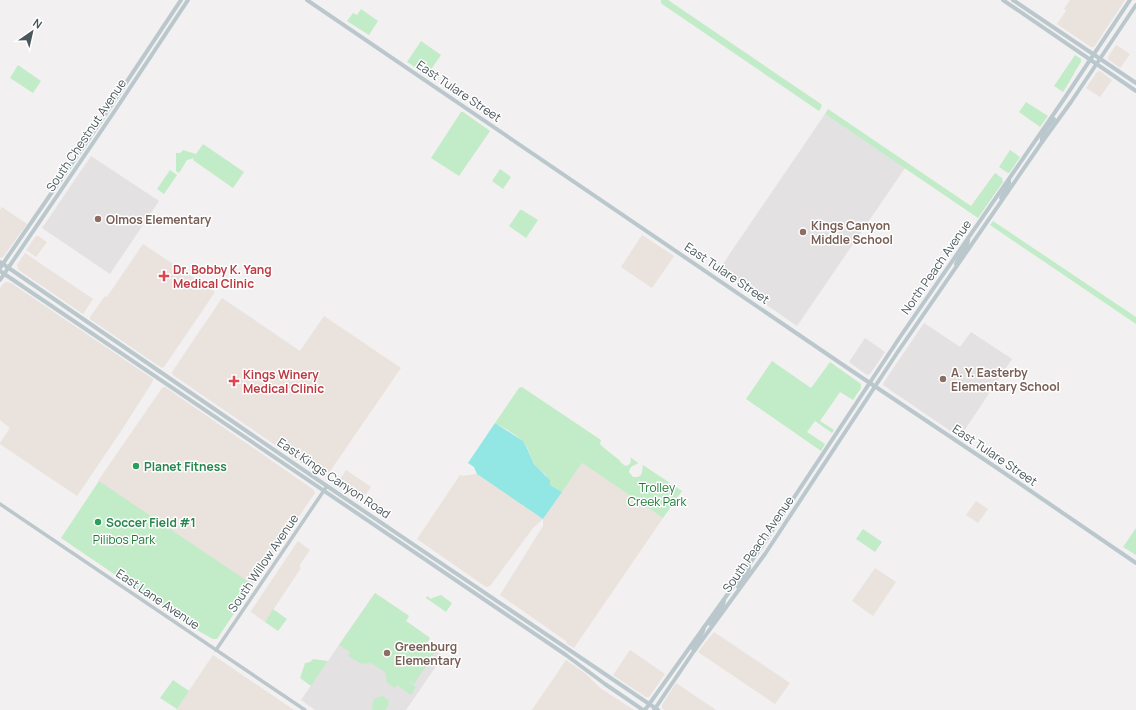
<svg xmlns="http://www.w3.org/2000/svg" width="1136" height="710" viewBox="0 0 1136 710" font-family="Manrope,sans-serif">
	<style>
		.commercial { fill: #e9e2dd }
		.education { fill: #e3e1e2 }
		.green { fill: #c2ecc8 }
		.water { fill: #92e6e4 }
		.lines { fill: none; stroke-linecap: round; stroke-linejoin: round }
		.tertiary { stroke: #bcc7cb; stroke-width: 3.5 }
		.secondary { stroke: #bac8cd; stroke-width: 4 }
		.education-dot { fill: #8d6e63; stroke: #fff; stroke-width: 1.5 }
		.health-dot { fill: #e0444e; stroke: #fff; stroke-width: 1.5 }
		.leisure-dot { fill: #2e9e5b; stroke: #fff; stroke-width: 1.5 }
		.labels { text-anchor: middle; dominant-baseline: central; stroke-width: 3; stroke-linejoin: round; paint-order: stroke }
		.street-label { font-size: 12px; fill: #49575c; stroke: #fff }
		.education-label { font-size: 12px; font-weight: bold; fill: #785e54; stroke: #fff; text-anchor: start }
		.health-label { font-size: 12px; font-weight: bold; fill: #be3a42; stroke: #fff; text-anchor: start }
		.leisure-label { font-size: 12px; font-weight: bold; fill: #27864d; stroke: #fff; text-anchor: start }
		.park-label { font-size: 12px; fill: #1e7936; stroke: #fff }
	</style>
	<rect width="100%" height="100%" fill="#f2f0f0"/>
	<g class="commercial">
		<polygon points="1070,0 1125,0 1094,47 1091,47 1057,24 1066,11 1064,9"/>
		<polygon points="1116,45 1130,54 1120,68 1108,59 1108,57"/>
		<polygon points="1100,71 1112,80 1100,97 1086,88 1097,72"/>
		<polygon points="2,207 27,224 3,257 0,258 0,210"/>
		<polygon points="642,235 674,256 652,288 621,267"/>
		<polygon points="36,236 38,236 47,242 36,257 26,250"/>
		<polygon points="143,244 215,292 164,367 162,368 90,319 90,317 105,296 107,297"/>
		<polygon points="25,253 93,299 83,314 19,270 17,265"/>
		<polygon points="6,282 11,283 153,379 153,381 121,431 77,496 0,444 0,443 10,428 0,420 0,288 3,284"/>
		<polygon points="222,298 300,351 324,316 401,368 326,477 322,477 173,375 172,372"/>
		<polygon points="165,387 314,490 315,493 252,585 98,481 162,388"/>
		<polygon points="582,463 663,518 574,648 567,644 566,641 500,595 543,526 543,519 533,528 490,586 486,587 417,539 460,475 462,476 477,474 543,519"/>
		<polygon points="346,470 371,487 360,502 336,486"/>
		<polygon points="976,501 988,509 978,523 966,515"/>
		<polygon points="298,541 310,550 299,566 301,568 265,622 251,612 251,611"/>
		<polygon points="875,568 896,582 873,616 852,601"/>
		<polygon points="714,632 790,683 775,704 698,652"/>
		<polygon points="630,650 665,674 649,697 646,697 613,675"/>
		<polygon points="213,655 294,710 176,710"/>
		<polygon points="566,660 586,674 600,688 634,710 532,710"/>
		<polygon points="676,683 716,710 665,710 662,708 662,705"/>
	</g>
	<g class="education">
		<polygon points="825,114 905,168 797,326 718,271"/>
		<polygon points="91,156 159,201 110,274 42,228"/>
		<polygon points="924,323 960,347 971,332 1012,359 960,437 949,430 883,385 884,382"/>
		<polygon points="865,338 885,352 870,374 867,375 849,362"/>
		<polygon points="375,593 409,616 406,621 430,638 426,644 443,656 406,710 315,710 301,700"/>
	</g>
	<g class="green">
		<polygon points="661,0 668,0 821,104 822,106 819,111 662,4 661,3"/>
		<polygon points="361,9 378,21 369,35 347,21 353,13 357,15"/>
		<polygon points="421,41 441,55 427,75 407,62"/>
		<path d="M1075,55L1081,59V62C1074,72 1070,82 1063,92L1054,86Z"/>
		<polygon points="18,65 41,81 33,93 10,78"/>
		<polygon points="1026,102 1048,116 1040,127 1019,112"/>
		<polygon points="828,109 971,206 995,173 1002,178 1003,182 978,218 825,114"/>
		<polygon points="461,112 463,112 490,131 459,176 431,158"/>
		<polygon points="203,144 244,172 233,188 193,160 194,158 187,160 179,173 176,171 176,153 180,153 183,150 196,154"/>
		<polygon points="1010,150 1020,157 1010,172 1008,173 999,167"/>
		<polygon points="500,169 511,177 503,189 492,181"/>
		<polygon points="170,170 177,175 164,194 157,189"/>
		<polygon points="520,210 522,210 538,220 526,238 509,226"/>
		<polygon points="993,221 1136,317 1136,324 990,225"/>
		<polygon points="772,361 811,388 830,362 861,384 861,388 853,400 840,392 820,421 834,430 832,433 815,421 807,432 825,444 821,451 746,399"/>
		<path d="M522,387L601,440L600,444C606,450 612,454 618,459C621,462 622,464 626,466L630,464L631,460L630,457L638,463C635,466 630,465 629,472L633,477H638C643,475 642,470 643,465L682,491L663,518L582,463L562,492L550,485C547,472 544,475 536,466C531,460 530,451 525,444C521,437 502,427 495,423L519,388Z"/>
		<polygon points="99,481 253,585 217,639 213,639 195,629 61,538"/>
		<polygon points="1136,528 1136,555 1123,547"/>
		<polygon points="863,529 882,542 875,552 856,539"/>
		<polygon points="375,593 409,616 406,621 430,638 426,644 436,651 414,684 410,681 409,682 416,687 411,695 397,685 395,688 387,683 385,672 371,663 362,664 348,656 350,652 339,645"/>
		<polygon points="441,595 452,603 446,612 426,598 427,596 431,599 432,598"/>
		<polygon points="273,609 287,619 278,631 265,622"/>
		<polygon points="313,659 328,661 311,686 300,678 305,663 310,662"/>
		<polygon points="173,680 189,691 177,709 160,698"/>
		<polygon points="383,696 388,700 389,705 385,710 372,710 373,701 376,698"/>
	</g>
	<polygon class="water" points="495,423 523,441 526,446 534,464 550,480 550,485 562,492 543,519 477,474 474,467 468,463"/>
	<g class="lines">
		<g class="tertiary">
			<polyline points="0,504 305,710"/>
			<polyline points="216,650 327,486"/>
		</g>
		<g class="secondary">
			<polyline points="307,0 849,369 994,466 1136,563"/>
			<polyline points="1003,0 1136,91"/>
			<polyline points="1013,0 1136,83"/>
			<path d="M1042,142C1040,134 1050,125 1054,119"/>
			<polyline points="1001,198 1009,183 1009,180"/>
			<polyline points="0,262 321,482 658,710"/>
			<path d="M956,264C959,255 969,248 968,238"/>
			<polyline points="0,268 94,131 181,0"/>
			<polyline points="0,271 566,655 605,684 643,710"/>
			<polyline points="0,280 116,109 188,0"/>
			<polyline points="738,587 749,569 749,565"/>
			<polyline points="710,624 723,605 724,601"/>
			<path d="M693,649C695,641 703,636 704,627"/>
			<polyline points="645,710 762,546 900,337 1064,99 1130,0"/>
			<polyline points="654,710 694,651 765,554 897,353 1042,142 1071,102 1136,5"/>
		</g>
	</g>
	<g class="education-dot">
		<circle cx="98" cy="219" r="4"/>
		<circle cx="803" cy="232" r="4"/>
		<circle cx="943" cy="379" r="4"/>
		<circle cx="387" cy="653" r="4"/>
	</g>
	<g class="health-dot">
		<path d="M162 270h4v4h4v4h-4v4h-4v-4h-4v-4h4z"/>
		<path d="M232 375h4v4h4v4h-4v4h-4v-4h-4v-4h4z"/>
	</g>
	<g class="leisure-dot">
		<circle cx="136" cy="466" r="4"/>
		<circle cx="98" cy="522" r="4"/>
	</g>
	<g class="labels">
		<g class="street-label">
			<text transform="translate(459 91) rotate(34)">East Tulare Street</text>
			<text transform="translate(86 135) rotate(-56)">South Chestnut Avenue</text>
			<text transform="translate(936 267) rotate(-55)">North Peach Avenue</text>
			<text transform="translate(727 273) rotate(34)">East Tulare Street</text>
			<text transform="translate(995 455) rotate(34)">East Tulare Street</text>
			<text transform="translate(334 478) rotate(34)">East Kings Canyon Road</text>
			<text transform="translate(758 544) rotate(-55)">South Peach Avenue</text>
			<text transform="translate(263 563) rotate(-56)">South Willow Avenue</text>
			<text transform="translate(158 599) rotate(34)">East Lane Avenue</text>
		</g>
		<g class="education-label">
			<text x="106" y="219">Olmos Elementary</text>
			<text x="811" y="225">Kings Canyon<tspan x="811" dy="14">Middle School</tspan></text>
			<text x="951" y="372">A. Y. Easterby<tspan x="951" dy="14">Elementary School</tspan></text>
			<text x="395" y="646">Greenburg<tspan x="395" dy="14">Elementary</tspan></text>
		</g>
		<g class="health-label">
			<text x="173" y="269">Dr. Bobby K. Yang<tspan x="173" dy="14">Medical Clinic</tspan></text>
			<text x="243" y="374">Kings Winery<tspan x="243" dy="14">Medical Clinic</tspan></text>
		</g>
		<g class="leisure-label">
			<text x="144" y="466">Planet Fitness</text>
			<text x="106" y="522">Soccer Field #1</text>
		</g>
		<g class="park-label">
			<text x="657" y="487">Trolley<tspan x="657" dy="14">Creek Park</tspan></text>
			<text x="124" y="539">Pilibos Park</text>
		</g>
	</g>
	<g transform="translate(32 32) rotate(34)" stroke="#ffffff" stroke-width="3" paint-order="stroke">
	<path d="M0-3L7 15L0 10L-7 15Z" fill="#49575c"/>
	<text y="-6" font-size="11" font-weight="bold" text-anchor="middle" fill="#49575c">N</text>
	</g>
</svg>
